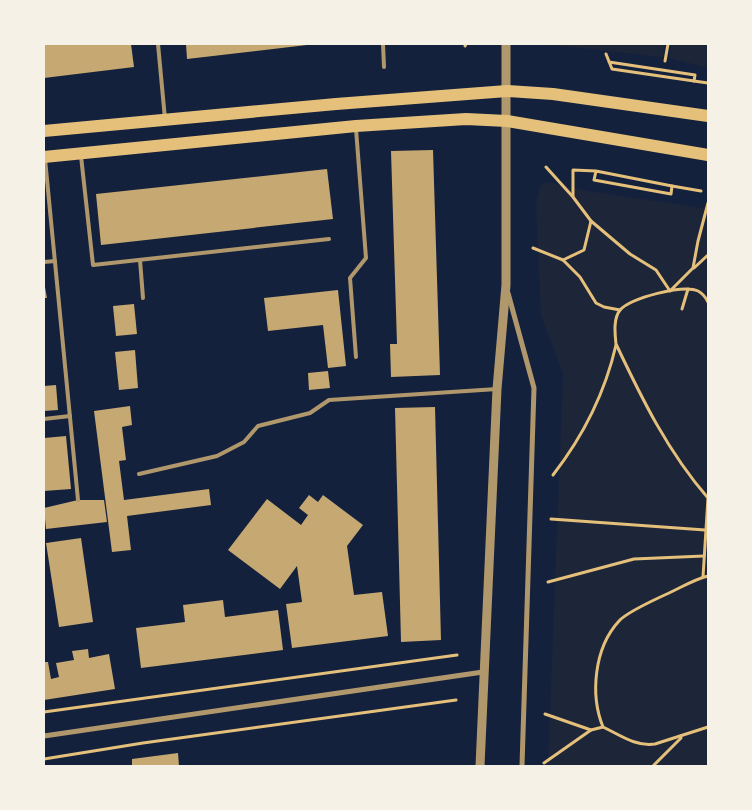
<svg xmlns="http://www.w3.org/2000/svg" width="752" height="810" viewBox="0 0 752 810" font-family="'Noto Sans',sans-serif">
	<style>
		.green { fill: #1d2539 }
		.building { fill: #c6a872 }
		.lines { fill: none; stroke-linecap: round; stroke-linejoin: round }
		.path { stroke: #e5c07b; stroke-width: 3 }
		.service { stroke: #b1986c; stroke-width: 4 }
		.minor { stroke: #b1986c; stroke-width: 5 }
		.tertiary { stroke: #b1986c; stroke-width: 9 }
		.primary { stroke: #e5c07b; stroke-width: 12 }
	</style>
	<rect width="100%" height="100%" fill="#14213d"/>
	<g class="green">
		<polygon points="543,44 664,44 663,57"/>
		<polygon points="671,44 708,44 708,68 669,58"/>
		<polygon points="546,182 588,191 702,208 708,205 708,766 548,766 563,374 541,315 536,205 540,186"/>
	</g>
	<g class="building">
		<polygon points="53,44 131,44 134,67 44,78 44,45"/>
		<polygon points="186,44 307,44 307,45 187,59"/>
		<polygon points="433,150 440,375 391,377 390,344 397,344 391,151"/>
		<polygon points="327,169 333,219 101,245 96,194"/>
		<polygon points="44,282 47,298 44,298"/>
		<polygon points="338,290 346,366 328,368 323,325 268,331 264,298"/>
		<polygon points="134,304 137,334 116,336 113,306"/>
		<polygon points="135,350 138,388 119,390 115,352"/>
		<polygon points="328,371 330,388 309,390 308,373"/>
		<polygon points="56,385 58,410 44,411 44,386"/>
		<polygon points="130,406 132,425 122,427 126,460 119,461 124,500 209,489 211,505 127,516 131,550 112,552 94,411"/>
		<polygon points="435,407 441,640 401,642 395,408"/>
		<polygon points="66,436 71,489 44,491 44,438"/>
		<polygon points="309,495 318,502 323,495 363,525 347,546 354,595 382,592 388,636 292,648 286,604 302,602 297,566 280,589 228,550 267,499 301,525 308,515 299,508"/>
		<polygon points="78,500 104,500 107,522 46,529 44,508"/>
		<polygon points="81,538 93,622 59,627 46,543"/>
		<polygon points="223,600 225,617 278,610 283,650 141,668 136,628 185,622 183,605"/>
		<polygon points="88,649 89,658 109,654 115,689 44,700 44,662 48,662 51,679 59,677 56,663 74,660 72,651"/>
		<polygon points="178,753 179,766 132,766 132,759"/>
	</g>
	<g class="lines">
		<g class="path">
			<polyline points="465,46 466,44"/>
			<polyline points="606,54 612,69 694,81 695,75 609,62"/>
			<polyline points="665,61 668,44"/>
			<polyline points="694,81 708,83"/>
			<polyline points="546,167 573,197 591,221 630,254 656,270 670,291 693,268 698,241 708,203"/>
			<polyline points="672,186 701,191"/>
			<polyline points="573,196 573,170 596,171 672,186 671,194 594,180 596,171"/>
			<polyline points="533,248 563,260 580,277 596,303 604,307 620,310"/>
			<polyline points="563,260 584,250 591,221"/>
			<polyline points="694,268 708,255"/>
			<polyline points="682,309 688,289"/>
			<path d="M553,475C584,435 605,393 616,345"/>
			<polyline points="551,519 705,530"/>
			<path d="M708,576C695,579 682,587 669,593C658,598 626,613 619,621C594,648 590,695 603,727C620,735 636,747 655,744L708,727"/>
			<path d="M703,577L708,498C668,452 642,399 616,344C615,334 613,319 620,310C631,298 683,284 698,291C702,293 706,298 708,302"/>
			<polyline points="548,582 634,559 704,556"/>
			<polyline points="44,712 457,655"/>
			<polyline points="545,714 591,730 603,727"/>
			<polyline points="44,759 143,743 456,700"/>
			<polyline points="544,763 591,730"/>
			<polyline points="653,766 681,738"/>
		</g>
		<g class="service">
			<polyline points="158,44 165,119"/>
			<polyline points="383,44 384,67"/>
			<polyline points="81,156 93,265 329,239"/>
			<polyline points="45,159 78,500"/>
			<polyline points="140,260 143,298"/>
			<polyline points="44,262 55,261"/>
			<polyline points="356,357 350,278 366,258 356,129"/>
			<polyline points="44,419 70,416"/>
			<polyline points="139,474 217,456 244,442 258,426 310,413 329,400 497,389"/>
		</g>
		<g class="minor">
			<polyline points="508,293 534,388 522,766"/>
			<polyline points="44,736 483,672"/>
		</g>
		<polyline class="tertiary" points="480,766 497,389 506,285 506,44"/>
		<g class="primary">
			<polyline points="44,131 336,104 507,91 553,94 708,116"/>
			<polyline points="44,157 356,126 466,119 507,121 708,155"/>
		</g>
	</g>
	<rect width="752" height="810" fill="none" stroke="#f6f1e7" stroke-width="90"/>
</svg>
